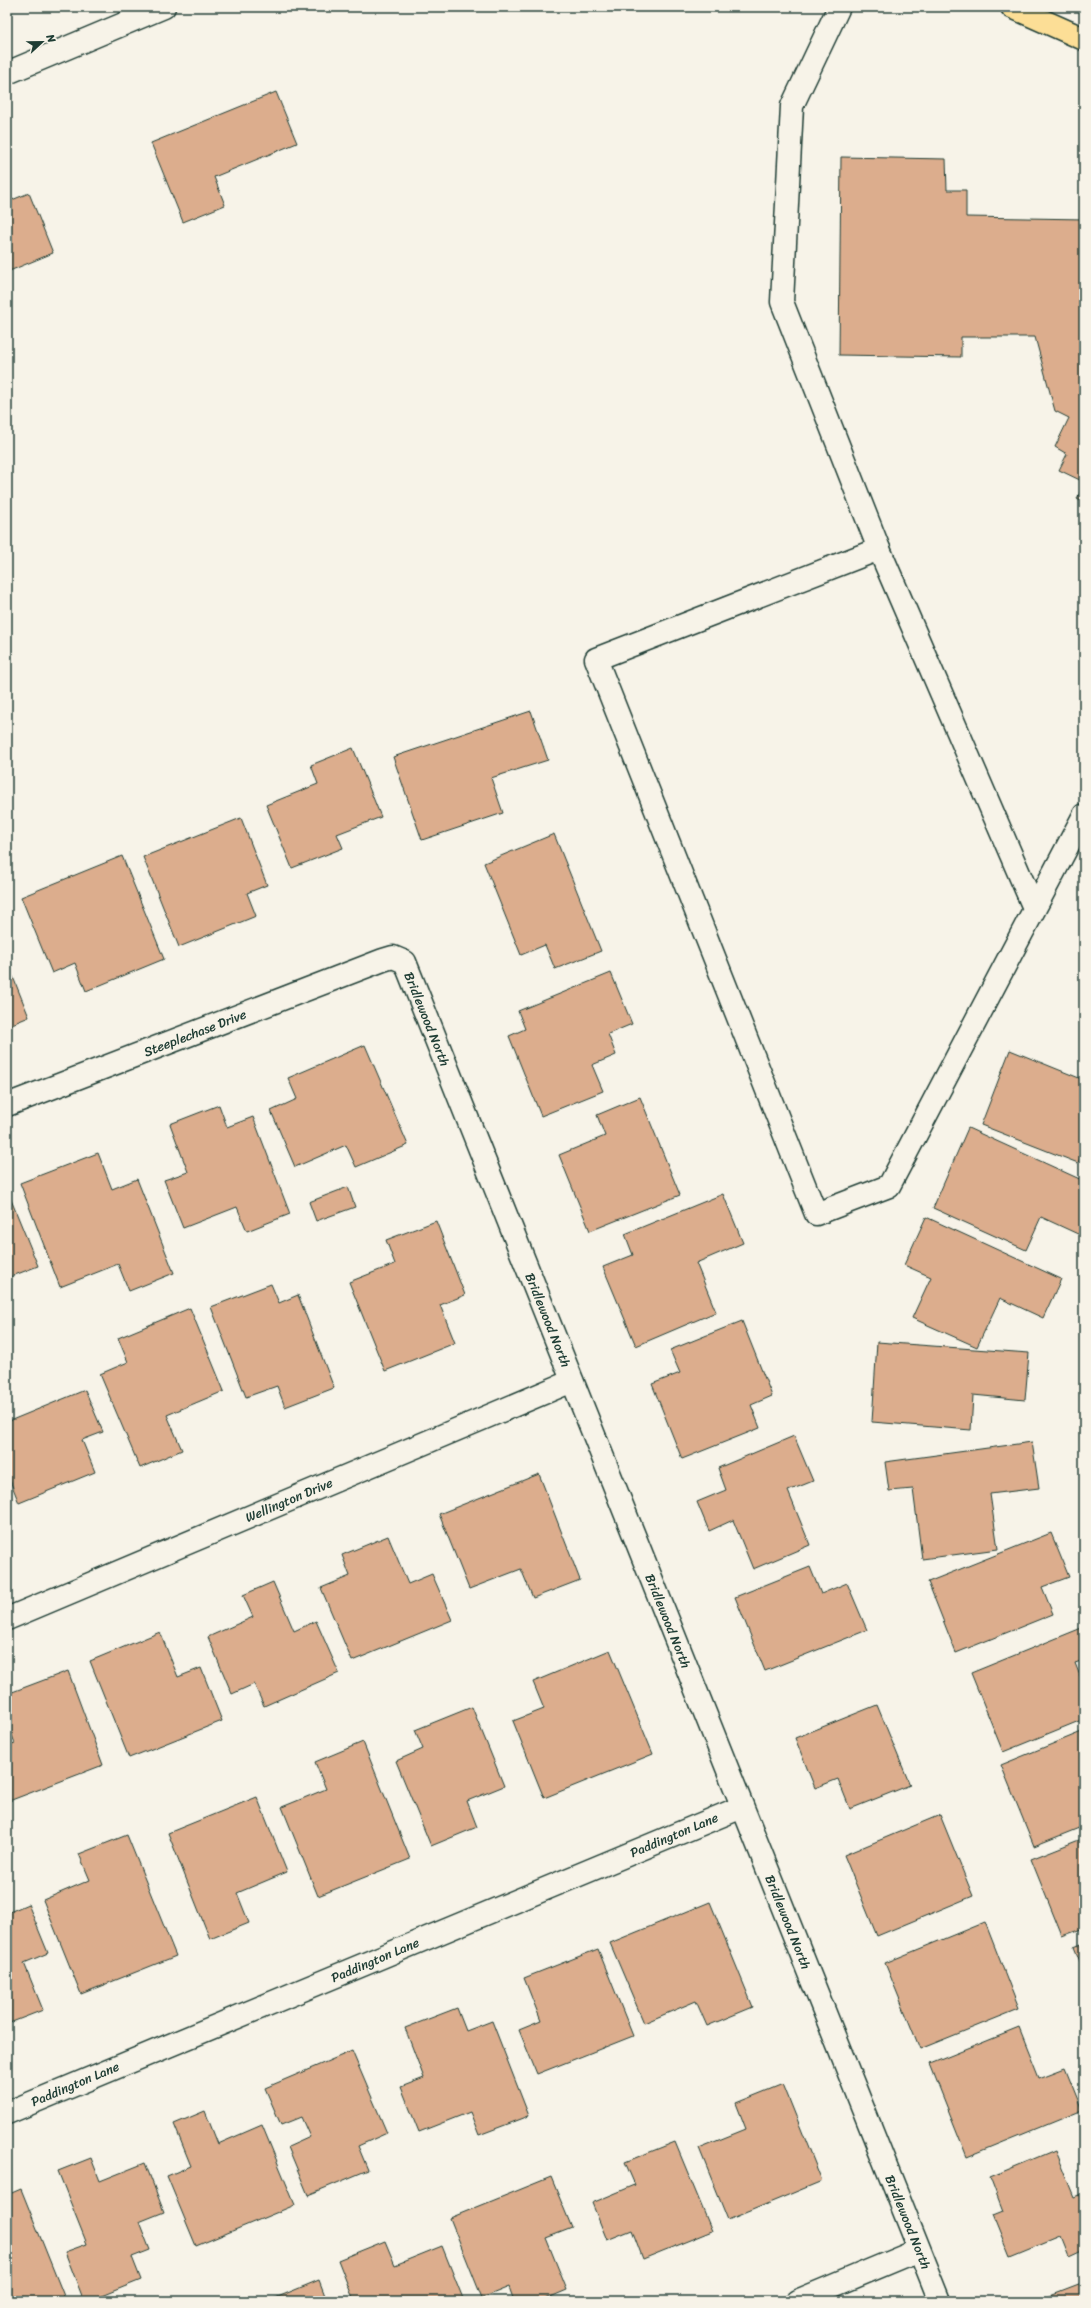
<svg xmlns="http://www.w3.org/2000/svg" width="1091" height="2308" viewBox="0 0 1091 2308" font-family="Sriracha,sans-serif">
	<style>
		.building { fill: #dcad8d; stroke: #1f3d34 }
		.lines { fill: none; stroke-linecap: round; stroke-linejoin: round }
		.minor-casing { stroke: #1f3d34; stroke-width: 25 }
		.major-casing { stroke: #1f3d34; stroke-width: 25 }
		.minor { stroke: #f7f3e8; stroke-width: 22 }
		.major { stroke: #fcde96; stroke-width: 22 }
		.labels { text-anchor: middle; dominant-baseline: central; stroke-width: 3.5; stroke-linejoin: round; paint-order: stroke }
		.street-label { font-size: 13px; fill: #1f3d34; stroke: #f7f3e8 }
	</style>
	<rect width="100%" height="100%" fill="#f7f3e8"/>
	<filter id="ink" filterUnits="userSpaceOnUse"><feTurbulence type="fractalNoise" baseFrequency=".025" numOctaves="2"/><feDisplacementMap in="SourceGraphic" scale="8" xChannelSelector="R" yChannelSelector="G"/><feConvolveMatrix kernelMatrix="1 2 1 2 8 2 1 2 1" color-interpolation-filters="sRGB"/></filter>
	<g filter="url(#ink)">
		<g class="building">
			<polygon points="276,92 297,143 214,177 225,205 183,222 151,143"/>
			<polygon points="841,157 946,159 947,190 966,190 966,217 1084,219 1084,482 1059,470 1067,454 1055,447 1069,418 1055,411 1035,337 961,337 961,357 839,355"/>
			<polygon points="29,193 53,253 7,272 7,202"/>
			<polygon points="1084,484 1084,503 1077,499"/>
			<polygon points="531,711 548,760 491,778 503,813 422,840 393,757"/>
			<polygon points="353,748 381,817 337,834 343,848 292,868 266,805 318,784 311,765"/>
			<polygon points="241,818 267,885 247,893 256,916 179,947 143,857"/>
			<polygon points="554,834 601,951 555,969 545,945 521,955 484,863"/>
			<polygon points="122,856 164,959 86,991 75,963 52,973 21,897"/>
			<polygon points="7,962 29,1017 7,1026"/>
			<polygon points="611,973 632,1024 608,1034 616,1055 592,1065 603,1091 541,1116 509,1036 525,1029 518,1011"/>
			<polygon points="365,1045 408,1145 356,1167 346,1145 295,1167 271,1111 297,1099 288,1078"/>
			<polygon points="1010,1050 1084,1080 1084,1148 1078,1163 981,1125"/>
			<polygon points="640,1097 680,1195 590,1231 559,1155 605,1136 597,1115"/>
			<polygon points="219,1105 227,1127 253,1117 290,1214 247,1231 237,1207 183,1228 164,1180 188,1172 170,1124"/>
			<polygon points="968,1128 1084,1181 1084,1227 1080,1235 1041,1217 1026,1250 933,1208"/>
			<polygon points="98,1153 112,1189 137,1179 174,1273 129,1291 118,1264 60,1287 20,1183"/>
			<polygon points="348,1187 355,1207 316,1221 309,1202"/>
			<polygon points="7,1190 38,1266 7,1278"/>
			<polygon points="723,1194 743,1243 696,1263 716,1312 636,1346 603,1267 633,1255 625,1234"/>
			<polygon points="926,1217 1061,1279 1043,1318 1000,1298 977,1347 912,1318 931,1277 904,1265"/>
			<polygon points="436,1221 465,1295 440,1305 455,1343 385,1371 349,1282 395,1264 386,1240"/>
			<polygon points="271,1284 279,1303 298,1295 334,1388 285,1407 277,1386 246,1397 211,1307"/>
			<polygon points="190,1308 224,1391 167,1415 182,1450 140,1468 100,1374 128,1362 118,1338"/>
			<polygon points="742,1321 772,1396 751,1405 760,1428 682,1459 652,1384 680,1373 670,1350"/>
			<polygon points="877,1342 1029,1353 1025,1400 973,1395 971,1430 872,1422"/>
			<polygon points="85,1390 103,1432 82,1440 95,1472 19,1503 7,1473 7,1422"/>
			<polygon points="794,1436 813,1481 788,1491 810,1545 753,1569 733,1520 709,1531 697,1502 726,1490 718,1468"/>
			<polygon points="1032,1442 1039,1488 990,1494 998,1549 922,1559 913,1489 889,1491 885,1462"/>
			<polygon points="539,1474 580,1580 533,1598 521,1569 469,1589 439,1514"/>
			<polygon points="1051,1533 1069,1577 1042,1587 1053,1614 956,1653 928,1582"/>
			<polygon points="388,1536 408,1584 432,1574 452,1620 352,1661 321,1588 350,1576 342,1555"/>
			<polygon points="810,1567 821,1594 847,1583 867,1630 765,1671 735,1597"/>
			<polygon points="273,1582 294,1631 316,1621 339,1673 264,1706 254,1684 232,1694 208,1637 253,1617 243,1595"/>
			<polygon points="1084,1627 1084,1660 1075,1663 1084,1686 1084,1719 1003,1752 971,1673"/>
			<polygon points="160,1632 178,1677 201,1668 222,1721 129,1758 90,1661"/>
			<polygon points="610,1650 653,1754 544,1798 513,1721 544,1709 533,1682"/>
			<polygon points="68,1671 103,1765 9,1801 7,1796 7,1746 15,1743 7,1723 7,1694"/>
			<polygon points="877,1705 910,1785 850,1809 838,1779 815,1788 795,1738"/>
			<polygon points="472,1707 504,1786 467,1801 477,1827 431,1846 396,1761 423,1749 415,1730"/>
			<polygon points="1084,1731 1084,1826 1034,1846 1001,1765"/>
			<polygon points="363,1742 410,1859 318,1896 282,1807 326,1789 315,1762"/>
			<polygon points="257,1797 287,1872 237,1893 249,1923 210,1939 168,1833"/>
			<polygon points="940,1815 973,1896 877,1936 844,1855"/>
			<polygon points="127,1835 176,1956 81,1994 43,1900 90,1880 79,1854"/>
			<polygon points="1084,1838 1084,1928 1062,1936 1031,1859"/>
			<polygon points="710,1902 753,2007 707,2026 696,2001 644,2023 610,1943"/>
			<polygon points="28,1904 48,1953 24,1963 43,2010 7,2024 7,1913"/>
			<polygon points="985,1922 1019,2009 920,2049 885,1963"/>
			<polygon points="1084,1943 1084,1971 1074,1947"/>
			<polygon points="598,1949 633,2036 537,2074 519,2030 541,2021 524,1978"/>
			<polygon points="457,2008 466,2031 492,2021 529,2116 479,2135 470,2112 419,2132 401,2087 424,2078 405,2028"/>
			<polygon points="1019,2028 1039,2078 1065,2068 1082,2110 967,2157 930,2064"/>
			<polygon points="352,2051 387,2133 358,2146 368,2170 308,2195 288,2147 310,2137 301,2117 281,2125 265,2088"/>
			<polygon points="783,2084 822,2181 728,2220 699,2148 746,2129 736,2103"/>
			<polygon points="205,2111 218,2144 262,2125 295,2205 196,2246 167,2176 191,2166 174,2124"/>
			<polygon points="675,2142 712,2231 643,2259 632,2230 607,2240 592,2203 635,2185 625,2162"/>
			<polygon points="1055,2150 1074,2197 1084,2193 1084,2249 1069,2256 1061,2236 1010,2257 993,2215 1003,2211 990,2177"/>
			<polygon points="91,2158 100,2181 145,2163 164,2212 139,2222 150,2250 132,2257 141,2280 89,2301 84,2301 65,2252 87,2244 58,2171"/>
			<polygon points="551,2177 572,2228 546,2238 567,2290 541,2301 514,2301 509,2287 482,2298 450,2218"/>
			<polygon points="21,2189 66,2301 7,2301 7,2195"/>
			<polygon points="385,2241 395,2265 442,2246 464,2301 354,2301 338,2260"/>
			<polygon points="319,2280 327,2301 268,2301"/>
			<polygon points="1084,2283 1084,2301 1037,2301"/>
		</g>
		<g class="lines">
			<g class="minor-casing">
				<g id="minor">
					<polyline points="839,7 792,106 782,302 879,549 1034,908"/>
					<polyline points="7,73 164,7"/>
					<polyline points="879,549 596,659 816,1214 889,1186 1084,815"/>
					<polyline points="7,1105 383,960 393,957 405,962 940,2301"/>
					<polyline points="7,1619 572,1381"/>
					<polyline points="7,2113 742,1807"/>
					<polyline points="797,2301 919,2250"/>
				</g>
			</g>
			<g class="major-casing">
				<polyline id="major" points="1012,7 1084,39"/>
			</g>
			<use href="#minor" class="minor"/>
			<use href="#major" class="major"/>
		</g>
	</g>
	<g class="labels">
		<g class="street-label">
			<text transform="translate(427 1019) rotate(68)">Bridlewood North</text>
			<text transform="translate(195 1033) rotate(-21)">Steeplechase Drive</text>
			<text transform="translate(548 1320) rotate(68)">Bridlewood North</text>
			<text transform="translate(289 1500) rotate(-23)">Wellington Drive</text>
			<text transform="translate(668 1621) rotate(68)">Bridlewood North</text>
			<text transform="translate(674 1835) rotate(-23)">Paddington Lane</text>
			<text transform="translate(788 1922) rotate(68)">Bridlewood North</text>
			<text transform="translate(375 1960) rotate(-23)">Paddington Lane</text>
			<text transform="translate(75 2084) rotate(-23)">Paddington Lane</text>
			<text transform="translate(908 2222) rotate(68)">Bridlewood North</text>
		</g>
	</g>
	<rect width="1091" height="2308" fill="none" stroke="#f7f3e8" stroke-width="24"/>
	<rect x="12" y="12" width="1067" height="2284" fill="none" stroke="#1f3d34" stroke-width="1.5" filter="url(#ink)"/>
	<g transform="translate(42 42) rotate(68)" stroke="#f7f3e8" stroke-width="3" paint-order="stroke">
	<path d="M0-3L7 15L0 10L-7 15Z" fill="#1f3d34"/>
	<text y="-6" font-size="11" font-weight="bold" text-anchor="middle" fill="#1f3d34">N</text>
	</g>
</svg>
